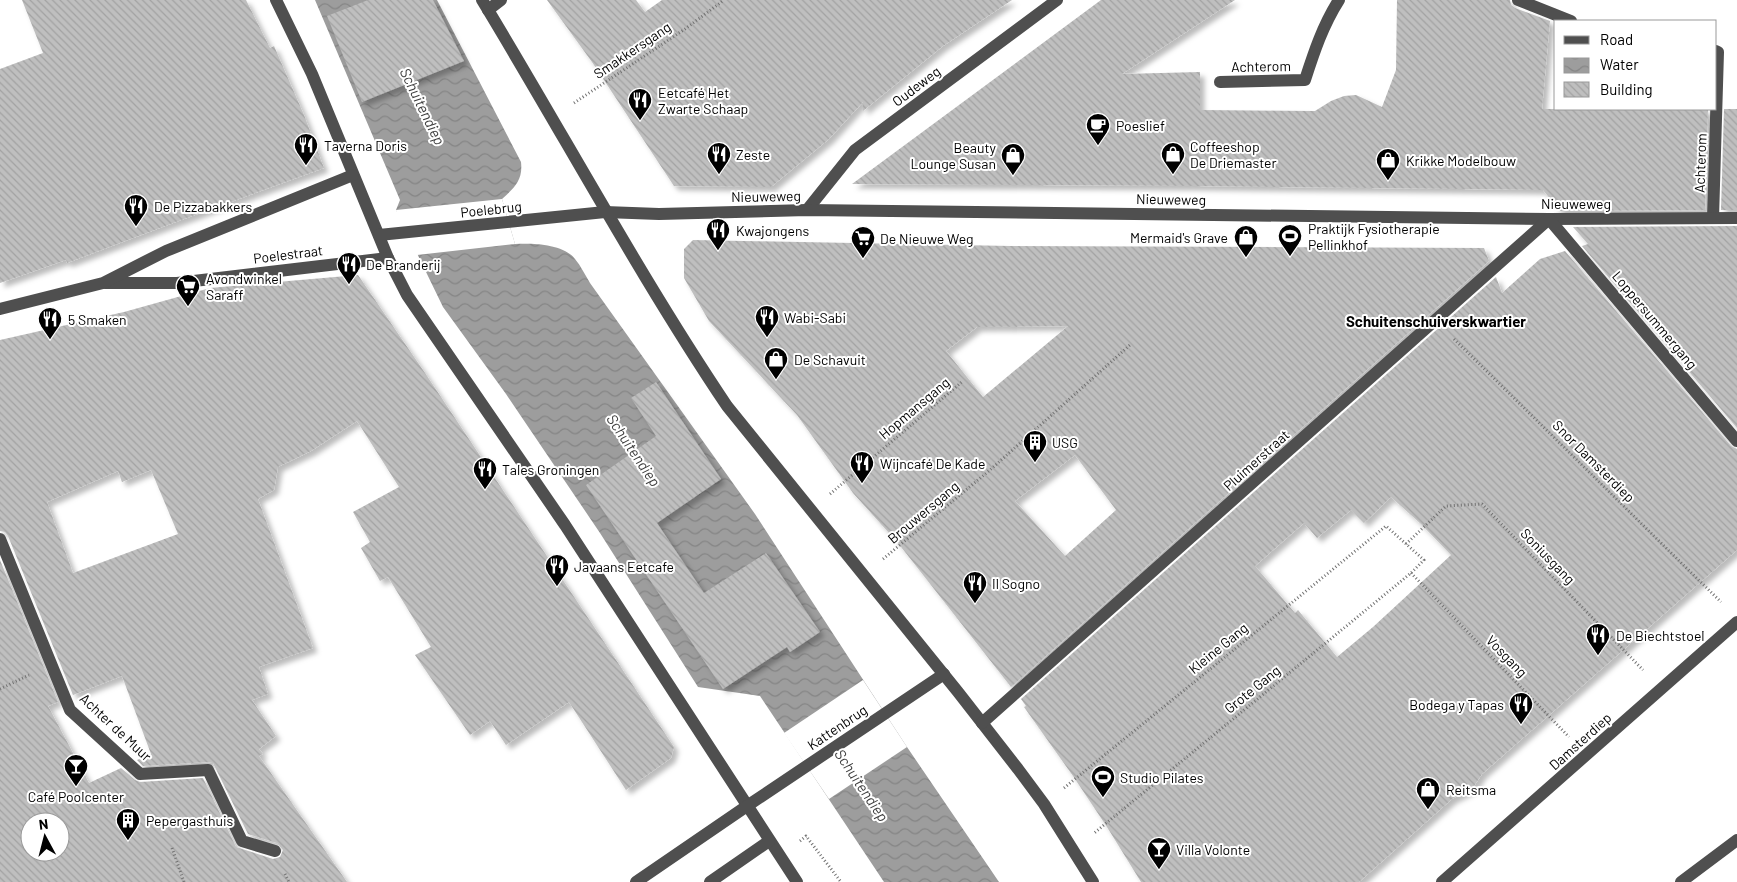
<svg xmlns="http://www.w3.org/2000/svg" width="1737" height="882" viewBox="0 0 1737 882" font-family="Barlow,sans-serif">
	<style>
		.water { fill: url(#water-waves) }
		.pier { fill: #fff }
		.building { fill: url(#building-back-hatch); fill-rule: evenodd; filter: url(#shadow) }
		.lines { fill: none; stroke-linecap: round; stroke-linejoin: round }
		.path { stroke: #717171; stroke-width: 3; stroke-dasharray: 1 2.5; stroke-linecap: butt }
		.minor { stroke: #4f4f4f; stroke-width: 12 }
		.labels { text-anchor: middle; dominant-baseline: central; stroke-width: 4; stroke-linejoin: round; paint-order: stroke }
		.street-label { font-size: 14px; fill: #000; stroke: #fff }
		.poi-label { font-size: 14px; fill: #000; stroke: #fff; text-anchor: start }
		.water-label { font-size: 15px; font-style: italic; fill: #3e3e3e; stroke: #fff }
		.neighbourhood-label { font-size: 15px; font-weight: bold; fill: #000; stroke: #fff }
	</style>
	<defs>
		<pattern id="water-waves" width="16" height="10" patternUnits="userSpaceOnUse" patternTransform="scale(1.25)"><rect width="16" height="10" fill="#9d9d9d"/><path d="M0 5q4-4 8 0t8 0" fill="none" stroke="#858585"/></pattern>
		<pattern id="building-back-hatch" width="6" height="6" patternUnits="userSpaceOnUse" patternTransform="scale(1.25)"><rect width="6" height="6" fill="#bfbfbf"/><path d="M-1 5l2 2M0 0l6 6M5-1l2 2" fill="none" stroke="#a2a2a2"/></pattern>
		<filter id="shadow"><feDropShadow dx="4.5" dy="4.5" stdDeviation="2.5" flood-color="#0004"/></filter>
	</defs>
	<rect width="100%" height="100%" fill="#fff"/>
	<path class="water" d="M315,0H437L521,162C523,180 515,187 502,199L515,244C533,243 564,244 575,259C581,266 585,275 590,283L755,514L907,747L999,882H884L760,696L698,687L600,533L506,394L443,307L396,210L400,200Z"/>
	<g class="pier">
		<polygon points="502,199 515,244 417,255 411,248 398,219 396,210"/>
		<polygon points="863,680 907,747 829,799 784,733"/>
	</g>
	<g class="building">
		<polygon points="22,0 246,0 270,48 274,46 304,115 324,168 173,223 67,263 66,260 0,283 0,69 43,53"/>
		<polygon points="368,0 433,0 464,61 362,102 327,16"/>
		<polygon points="547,0 636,0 645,12 662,0 1012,0 943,46 863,111 863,102 829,139 771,187 674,186 592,62"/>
		<polygon points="1101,0 1235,0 1122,74 1200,72 1200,110 1315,111 1331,101 1344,96 1356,95 1382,107 1396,70 1397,0 1510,0 1511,5 1515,8 1550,21 1542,109 1708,109 1705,210 1560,211 1543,190 1199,186 852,184"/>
		<polygon points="1724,109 1737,109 1737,210 1721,210"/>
		<polygon points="1737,226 1737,428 1582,246 1588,244 1573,227"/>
		<path d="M693,240L1011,246L1484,248L1489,261L1011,687L898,543L853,493L797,415L709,321L684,278V249ZM1068,326L983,397L946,351L977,327ZM1075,455L1116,510L1065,556L1015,501Z"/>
		<path d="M1565,251L1731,446L1737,449V550L1482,774L1472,789L1452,799L1359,882H1141L1107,827L1073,776L1024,707L1026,706L1021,699L1496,277L1502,293L1540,259ZM1391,497L1421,524L1451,555L1373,627L1337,657L1298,610L1295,613L1255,566L1304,523L1317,538L1351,510L1364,523Z"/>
		<path d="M358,275L425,373L674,747L671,758L626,790L569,702L506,745L490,721L470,735L415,655L431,647L388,577L380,581L361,548L370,542L353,512L399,487L357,421L311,451L278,467L274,490L258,499L313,648L259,667L268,694L252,700L276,736L259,749L263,754L259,756L347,882H0V560L58,702L48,706L89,783L121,768L135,780L140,782L203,778L236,847L273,859L280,857L283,850L277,843L248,834L213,763L208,762L143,766L137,760L151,754L122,676L73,695L8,536L5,532L0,531V340L124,312L210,288ZM151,470L178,534L73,573L47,502L118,471L122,482ZM30,822H60V852H30Z"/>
		<polygon points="656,382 721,479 657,523 704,593 766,553 820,632 790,652 787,647 723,689 586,485 656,436 631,398"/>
	</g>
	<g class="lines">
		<g class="path">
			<polyline points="574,103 685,29 724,0"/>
			<polyline points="1454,339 1721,602"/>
			<polyline points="830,494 963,381"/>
			<polyline points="1406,544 1446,506 1482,504 1643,670"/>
			<polyline points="883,559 990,470 1130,345"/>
			<polyline points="1411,573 1569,737"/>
			<polyline points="0,689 29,675"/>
			<polyline points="1064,788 1386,526 1424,560 1411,573 1093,834"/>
			<polyline points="800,841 806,836 841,882"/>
			<polyline points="172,848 184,882"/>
			<polyline points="285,874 289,882"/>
		</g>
		<g class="minor">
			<polyline points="276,0 312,74 388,258 407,295 565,525 797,882"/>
			<path d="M482,0C564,135 639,275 727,406L958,692L1018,769L1044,804L1093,882"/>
			<polyline points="1518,0 1571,21"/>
			<polyline points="488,10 501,0"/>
			<path d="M1220,82L1305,80C1314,52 1323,25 1339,0"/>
			<polyline points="807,210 855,150 1057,0"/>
			<polyline points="1713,218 1718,52 1716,51"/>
			<polyline points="379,235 605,212 659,214 807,210 1549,219 1737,218"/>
			<polyline points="105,283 177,283 388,258"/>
			<polyline points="0,309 103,283 166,251 353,175"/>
			<polyline points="0,539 70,710 140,774 208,770 242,841 275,851"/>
			<polyline points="982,723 1549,219 1737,441"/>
			<polyline points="636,882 747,806 944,674"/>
			<polyline points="710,882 769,841"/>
			<polyline points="1442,882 1737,622"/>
			<polyline points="1681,882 1737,840"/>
		</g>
	</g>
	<defs>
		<g id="restaurant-pin" transform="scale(1.25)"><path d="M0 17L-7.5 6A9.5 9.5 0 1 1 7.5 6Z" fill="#000" stroke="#fff"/><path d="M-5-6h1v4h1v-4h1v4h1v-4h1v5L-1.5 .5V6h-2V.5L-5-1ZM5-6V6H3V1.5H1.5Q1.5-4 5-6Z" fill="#fff"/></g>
		<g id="cafe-pin" transform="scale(1.25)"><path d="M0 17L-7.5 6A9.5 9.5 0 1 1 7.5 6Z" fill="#000" stroke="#fff"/><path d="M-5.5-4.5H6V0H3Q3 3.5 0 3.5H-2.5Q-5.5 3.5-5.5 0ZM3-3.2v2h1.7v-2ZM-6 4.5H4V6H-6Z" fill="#fff"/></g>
		<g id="shop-pin" transform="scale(1.25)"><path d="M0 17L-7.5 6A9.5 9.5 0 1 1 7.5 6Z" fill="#000" stroke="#fff"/><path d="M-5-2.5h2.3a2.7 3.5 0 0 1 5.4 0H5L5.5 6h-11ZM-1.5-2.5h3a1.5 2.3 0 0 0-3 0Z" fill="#fff"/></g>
		<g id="stadium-pin" transform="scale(1.25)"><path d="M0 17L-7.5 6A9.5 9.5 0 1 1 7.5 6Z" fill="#000" stroke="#fff"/><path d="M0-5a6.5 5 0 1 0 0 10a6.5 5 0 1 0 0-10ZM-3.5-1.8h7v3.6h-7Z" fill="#fff"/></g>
		<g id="supermarket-pin" transform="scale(1.25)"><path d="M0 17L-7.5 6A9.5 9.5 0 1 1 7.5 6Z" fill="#000" stroke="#fff"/><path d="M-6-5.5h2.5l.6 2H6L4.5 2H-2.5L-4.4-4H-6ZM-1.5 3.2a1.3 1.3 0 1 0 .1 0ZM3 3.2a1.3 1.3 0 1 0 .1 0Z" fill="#fff"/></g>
		<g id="building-pin" transform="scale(1.25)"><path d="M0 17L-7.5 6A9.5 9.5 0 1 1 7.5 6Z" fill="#000" stroke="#fff"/><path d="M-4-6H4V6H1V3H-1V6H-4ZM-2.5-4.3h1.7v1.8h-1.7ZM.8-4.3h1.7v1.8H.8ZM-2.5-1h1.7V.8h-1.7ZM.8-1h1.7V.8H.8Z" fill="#fff"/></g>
		<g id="bar-pin" transform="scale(1.25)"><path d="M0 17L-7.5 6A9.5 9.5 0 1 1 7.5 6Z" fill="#000" stroke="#fff"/><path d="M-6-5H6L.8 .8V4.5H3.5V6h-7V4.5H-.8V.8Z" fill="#fff"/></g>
	</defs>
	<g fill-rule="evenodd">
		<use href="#restaurant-pin" x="640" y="100"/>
		<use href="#cafe-pin" x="1098" y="125"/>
		<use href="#restaurant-pin" x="306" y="145"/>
		<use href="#restaurant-pin" x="719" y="154"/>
		<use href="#shop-pin" x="1173" y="154"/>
		<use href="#shop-pin" x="1013" y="155"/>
		<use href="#shop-pin" x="1388" y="160"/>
		<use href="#restaurant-pin" x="136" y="206"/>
		<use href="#restaurant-pin" x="718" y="230"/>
		<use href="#stadium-pin" x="1290" y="236"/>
		<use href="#shop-pin" x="1246" y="237"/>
		<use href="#supermarket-pin" x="863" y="238"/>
		<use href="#restaurant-pin" x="349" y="264"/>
		<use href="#supermarket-pin" x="188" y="286"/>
		<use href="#restaurant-pin" x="767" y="317"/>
		<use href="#restaurant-pin" x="50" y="319"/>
		<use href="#shop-pin" x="776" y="359"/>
		<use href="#building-pin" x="1035" y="442"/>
		<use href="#restaurant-pin" x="862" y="463"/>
		<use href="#restaurant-pin" x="485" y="469"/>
		<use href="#restaurant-pin" x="557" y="566"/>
		<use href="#restaurant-pin" x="975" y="583"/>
		<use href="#restaurant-pin" x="1598" y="635"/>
		<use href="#restaurant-pin" x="1521" y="704"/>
		<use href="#bar-pin" x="76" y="766"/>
		<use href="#stadium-pin" x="1103" y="777"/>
		<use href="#shop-pin" x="1428" y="789"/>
		<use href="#building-pin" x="128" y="820"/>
		<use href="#bar-pin" x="1159" y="849"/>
	</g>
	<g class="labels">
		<g class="street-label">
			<text transform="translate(632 50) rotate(-34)">Smakkersgang</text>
			<text transform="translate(1261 66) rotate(-1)">Achterom</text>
			<text transform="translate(916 86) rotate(-37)">Oudeweg</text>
			<text transform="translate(1700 163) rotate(-88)">Achterom</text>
			<text transform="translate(766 196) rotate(-1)">Nieuweweg</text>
			<text transform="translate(1171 199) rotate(1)">Nieuweweg</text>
			<text x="1576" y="203">Nieuweweg</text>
			<text transform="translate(491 209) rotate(-6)">Poelebrug</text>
			<text transform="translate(288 254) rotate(-7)">Poelestraat</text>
			<text transform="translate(1655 320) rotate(50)">Loppersummergang</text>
			<text transform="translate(914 408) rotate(-40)">Hopmansgang</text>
			<text transform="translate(1256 460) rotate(-42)">Pluimerstraat</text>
			<text transform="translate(1594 461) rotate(45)">Snor Damsterdiep</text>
			<text transform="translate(923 512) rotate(-40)">Brouwersgang</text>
			<text transform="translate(1548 556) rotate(46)">Soniusgang</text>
			<text transform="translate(1218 648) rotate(-39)">Kleine Gang</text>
			<text transform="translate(1507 656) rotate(46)">Vosgang</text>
			<text transform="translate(1252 689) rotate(-39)">Grote Gang</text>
			<text transform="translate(116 727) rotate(43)">Achter de Muur</text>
			<text transform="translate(837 727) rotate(-34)">Kattenbrug</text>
			<text transform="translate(1580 741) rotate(-42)">Damsterdiep</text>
		</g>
		<g class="poi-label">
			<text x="658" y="92">Eetcafé Het<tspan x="658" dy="16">Zwarte Schaap</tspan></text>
			<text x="1116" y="125">Poeslief</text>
			<text x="324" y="145">Taverna Doris</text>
			<text x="1190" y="146">Coffeeshop<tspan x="1190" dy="16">De Driemaster</tspan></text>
			<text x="996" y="147" text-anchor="end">Beauty<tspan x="996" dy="16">Lounge Susan</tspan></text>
			<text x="736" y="154">Zeste</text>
			<text x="1406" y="160">Krikke Modelbouw</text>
			<text x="154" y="206">De Pizzabakkers</text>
			<text x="1308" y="228">Praktijk Fysiotherapie<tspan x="1308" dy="16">Pellinkhof</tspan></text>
			<text x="736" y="230">Kwajongens</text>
			<text x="1228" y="237" text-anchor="end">Mermaid's Grave</text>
			<text x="880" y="238">De Nieuwe Weg</text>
			<text x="366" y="264">De Branderij</text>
			<text x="206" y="278">Avondwinkel<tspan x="206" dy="16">Saraff</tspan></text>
			<text x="784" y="317">Wabi-Sabi</text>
			<text x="68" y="319">5 Smaken</text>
			<text x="794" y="359">De Schavuit</text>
			<text x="1052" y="442">USG</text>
			<text x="880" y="463">Wijncafé De Kade</text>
			<text x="502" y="469">Tales Groningen</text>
			<text x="574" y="566">Javaans Eetcafe</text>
			<text x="992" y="583">Il Sogno</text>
			<text x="1616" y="635">De Biechtstoel</text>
			<text x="1504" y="704" text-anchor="end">Bodega y Tapas</text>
			<text x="1120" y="777">Studio Pilates</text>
			<text x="1446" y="789">Reitsma</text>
			<text x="76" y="796" text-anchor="middle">Café Poolcenter</text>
			<text x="146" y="820">Pepergasthuis</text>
			<text x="1176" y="849">Villa Volonte</text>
		</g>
		<g class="water-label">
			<text transform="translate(423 106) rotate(64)">Schuitendiep</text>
			<text transform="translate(634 450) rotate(56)">Schuitendiep</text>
			<text transform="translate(862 785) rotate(56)">Schuitendiep</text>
		</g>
		<g class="neighbourhood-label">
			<text x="1436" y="321">Schuitenschuiverskwartier</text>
		</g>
	</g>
	<rect x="1554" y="20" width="162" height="90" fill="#ffffff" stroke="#999999"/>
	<rect x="1564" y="36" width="25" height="8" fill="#4f4f4f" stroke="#999999"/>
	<text x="1600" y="45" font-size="15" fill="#000000">Road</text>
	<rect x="1564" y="58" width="25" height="15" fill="url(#water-waves)" stroke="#999999"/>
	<text x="1600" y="70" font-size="15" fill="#000000">Water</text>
	<rect x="1564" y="82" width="25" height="15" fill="url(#building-back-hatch)" stroke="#999999"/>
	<text x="1600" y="95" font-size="15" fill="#000000">Building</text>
	<g transform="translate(45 837) rotate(353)"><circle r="24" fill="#ffffff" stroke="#999999"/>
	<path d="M0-4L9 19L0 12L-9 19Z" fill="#000000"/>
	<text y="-8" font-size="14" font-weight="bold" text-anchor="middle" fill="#000000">N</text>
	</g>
</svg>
